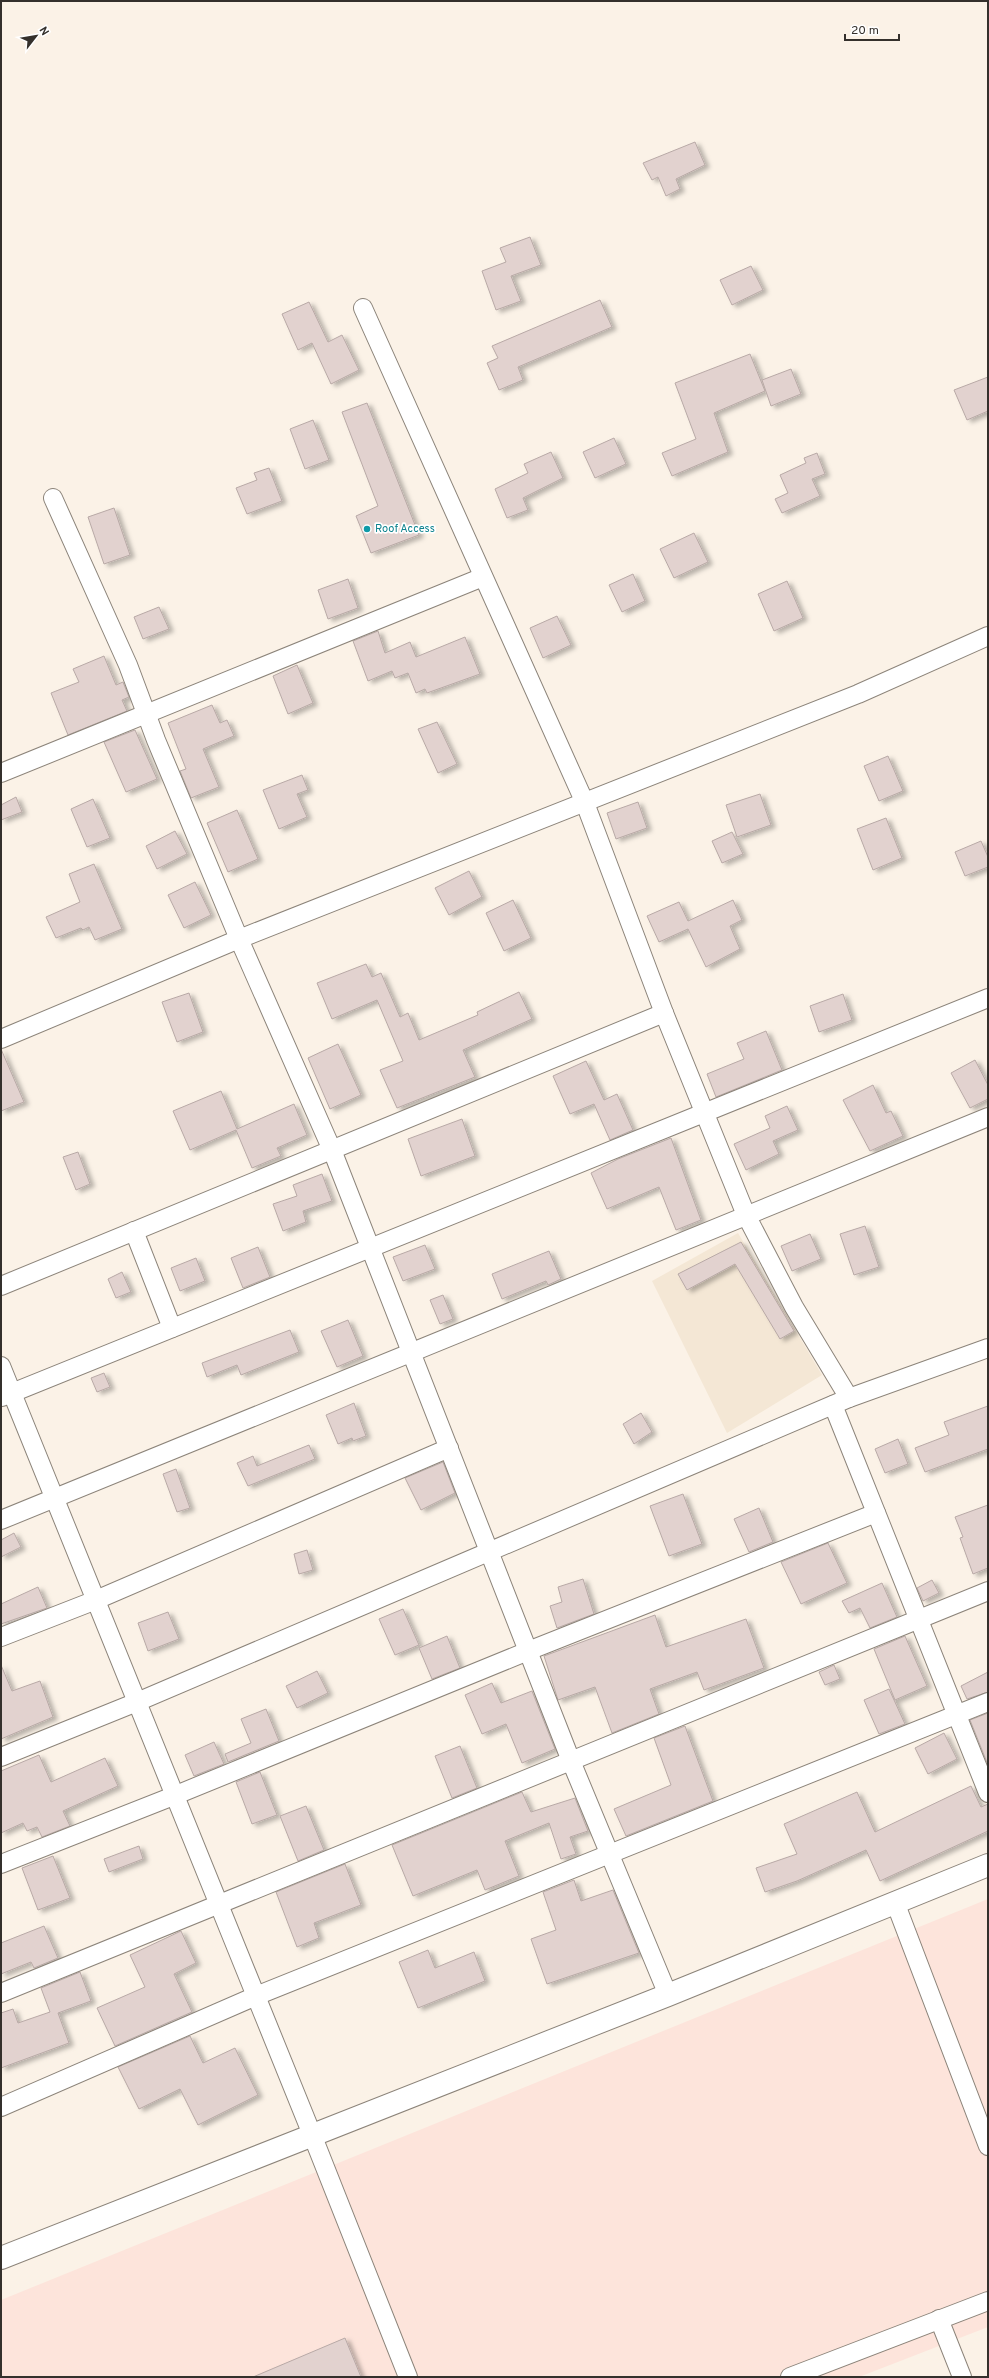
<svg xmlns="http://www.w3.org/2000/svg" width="989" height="2378" viewBox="0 0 989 2378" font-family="Overpass,sans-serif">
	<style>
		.commercial { fill: #fde4db }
		.built { fill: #f4e7d5 }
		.building { fill: #e2d2cf; stroke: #b8a9a6; filter: url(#shadow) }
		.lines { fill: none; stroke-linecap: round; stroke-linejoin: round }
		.minor-casing { stroke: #8c847a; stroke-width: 20 }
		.tertiary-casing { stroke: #8c847a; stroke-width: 24 }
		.minor { stroke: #fff; stroke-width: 18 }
		.tertiary { stroke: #fff; stroke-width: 22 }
		.culture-dot { fill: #0f9aa8; stroke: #fff; stroke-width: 1.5 }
		.labels { text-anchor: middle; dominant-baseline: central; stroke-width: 3.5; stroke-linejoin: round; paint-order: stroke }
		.culture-label { font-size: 11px; fill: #0d838f; stroke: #fff; text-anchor: start }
	</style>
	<defs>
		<filter id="shadow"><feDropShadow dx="4.5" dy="2.5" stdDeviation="2" flood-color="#0004"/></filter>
	</defs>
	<rect width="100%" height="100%" fill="#fbf2e7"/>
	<polygon class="commercial" points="988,1899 988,2327 859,2377 1,2377 1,2300"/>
	<polygon class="built" points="738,1233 822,1375 727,1433 652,1281"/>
	<g class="building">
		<polygon points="695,142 705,165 676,179 680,189 666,196 658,177 652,180 643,163"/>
		<polygon points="530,237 541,265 511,276 521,301 496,310 482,271 506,262 500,248"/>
		<polygon points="751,266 763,290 732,305 720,280"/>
		<polygon points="600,300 612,327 518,367 523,380 499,390 487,363 498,358 492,346"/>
		<polygon points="309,302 328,342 342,335 359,370 331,384 312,343 298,350 282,314"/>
		<polygon points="750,354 765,391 714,413 728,452 672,476 662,453 696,439 675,383"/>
		<polygon points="791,369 801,394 771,406 762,380"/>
		<polygon points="988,377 988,411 967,420 954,390"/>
		<polygon points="367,403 419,535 371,553 356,516 378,506 342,412"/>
		<polygon points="313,420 329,460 305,469 290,429"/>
		<polygon points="614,438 626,464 595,478 583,452"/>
		<polygon points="551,452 563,478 523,498 528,510 507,518 495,489 528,473 524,464"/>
		<polygon points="817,453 825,474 812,479 820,496 782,513 775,499 788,493 780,475 806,463 804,458"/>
		<polygon points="269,468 282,501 247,514 236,488 257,480 254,473"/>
		<polygon points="114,508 130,555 104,564 88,517"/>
		<polygon points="694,533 708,562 674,578 660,549"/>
		<polygon points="633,574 645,601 622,612 609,585"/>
		<polygon points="348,579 358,608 328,619 318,590"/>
		<polygon points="787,581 803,618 774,631 758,594"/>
		<polygon points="159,607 169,629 143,639 134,617"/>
		<polygon points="557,616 571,645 543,658 530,628"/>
		<polygon points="378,631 385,653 410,642 416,657 465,637 480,674 427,693 425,689 416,693 408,673 395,678 392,671 368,681 353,641"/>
		<polygon points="104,656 116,685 123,682 129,697 122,700 127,711 68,735 51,693 79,682 73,669"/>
		<polygon points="297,665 313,703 288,714 273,676"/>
		<polygon points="212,705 220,723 227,720 234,736 203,749 219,787 191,798 180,771 186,769 168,723"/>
		<polygon points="437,722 457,764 438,773 418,729"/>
		<polygon points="135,730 157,779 126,792 104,742"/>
		<polygon points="888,756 903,791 879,801 864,766"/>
		<polygon points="302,775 308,790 297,794 307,817 279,829 263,790"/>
		<polygon points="760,794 771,825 737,837 726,805"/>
		<polygon points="16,797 22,812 1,820 1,805"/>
		<polygon points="93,799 110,838 87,847 71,809"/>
		<polygon points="638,802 647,828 616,839 607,813"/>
		<polygon points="237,810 258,859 228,872 207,823"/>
		<polygon points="886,818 902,858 873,870 857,829"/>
		<polygon points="175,831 187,854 157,869 146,846"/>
		<polygon points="732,832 743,854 722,863 712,841"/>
		<polygon points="981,841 988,857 988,867 965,876 955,852"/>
		<polygon points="94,864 122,929 95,940 89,927 83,930 81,928 56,938 46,917 80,902 69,874"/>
		<polygon points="469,871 482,897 449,915 435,888"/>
		<polygon points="195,882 211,915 184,928 168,895"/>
		<polygon points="513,900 531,938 504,951 486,913"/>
		<polygon points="733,900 742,920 730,926 740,949 706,967 688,929 659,942 647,916 679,902 688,921"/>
		<polygon points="366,964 372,977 381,973 400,1017 408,1013 419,1040 478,1015 477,1012 519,992 532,1019 463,1050 475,1077 397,1108 380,1070 403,1061 377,1000 332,1019 317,983"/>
		<polygon points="189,993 203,1032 177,1042 162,1002"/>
		<polygon points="843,994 852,1020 819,1032 810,1006"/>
		<polygon points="766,1031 782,1070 716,1097 707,1074 744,1059 737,1043"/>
		<polygon points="338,1044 361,1095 330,1109 308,1058"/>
		<polygon points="1,1049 24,1102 1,1111"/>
		<polygon points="975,1060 988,1085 988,1099 970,1108 951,1073"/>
		<polygon points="586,1061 604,1100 617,1094 633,1130 610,1140 594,1104 570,1114 553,1076"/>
		<polygon points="873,1085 886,1113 891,1111 903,1136 870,1151 843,1100"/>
		<polygon points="221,1091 237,1129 294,1104 307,1135 277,1148 281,1156 252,1168 236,1130 190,1150 173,1111"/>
		<polygon points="787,1106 798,1130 773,1141 779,1154 746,1170 734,1144 770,1128 765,1116"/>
		<polygon points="462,1119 475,1156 421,1176 408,1139"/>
		<polygon points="671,1138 701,1220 676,1230 659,1187 607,1209 591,1173 618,1159"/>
		<polygon points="78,1152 90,1184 76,1190 63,1157"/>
		<polygon points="322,1174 332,1201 303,1211 306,1222 283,1231 273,1204 297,1196 293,1185"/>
		<polygon points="865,1226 879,1267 854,1275 840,1234"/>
		<polygon points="810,1234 821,1259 792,1271 781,1246"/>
		<polygon points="741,1242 794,1331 780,1339 735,1264 687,1290 678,1274"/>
		<polygon points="425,1245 435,1269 403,1281 393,1257"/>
		<polygon points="258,1247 270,1277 243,1288 231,1258"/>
		<polygon points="549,1251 561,1279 548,1285 546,1281 502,1299 492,1274"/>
		<polygon points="196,1258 205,1281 180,1291 171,1268"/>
		<polygon points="122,1272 131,1292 116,1298 108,1279"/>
		<polygon points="443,1295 453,1319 440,1324 430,1300"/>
		<polygon points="348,1320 363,1356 337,1367 321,1331"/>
		<polygon points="290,1330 299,1352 241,1375 237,1365 207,1377 202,1363"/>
		<polygon points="104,1373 110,1387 97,1392 91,1378"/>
		<polygon points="354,1403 366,1436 353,1441 352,1438 338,1444 326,1415"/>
		<polygon points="988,1406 988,1449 925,1472 915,1448 949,1435 944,1422"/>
		<polygon points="641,1413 652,1432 634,1444 623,1424"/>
		<polygon points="898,1439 908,1464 885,1473 875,1449"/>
		<polygon points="309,1445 315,1459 248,1486 237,1463 253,1456 257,1466"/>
		<polygon points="443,1462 455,1493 421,1510 405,1478"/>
		<polygon points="176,1469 190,1508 177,1512 163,1474"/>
		<polygon points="683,1494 702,1544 669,1556 650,1506"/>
		<polygon points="988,1505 988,1568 973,1574 960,1538 963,1537 955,1517"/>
		<polygon points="759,1508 773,1542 749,1552 734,1519"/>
		<polygon points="14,1533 21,1547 1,1557 1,1540"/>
		<polygon points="828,1543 847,1583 801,1604 781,1562"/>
		<polygon points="307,1550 313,1570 299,1574 294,1554"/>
		<polygon points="583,1579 594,1614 557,1628 550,1606 562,1602 558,1587"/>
		<polygon points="932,1580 939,1593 923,1601 917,1588"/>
		<polygon points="882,1583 897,1617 870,1628 860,1608 849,1613 842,1601"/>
		<polygon points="38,1587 47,1608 1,1624 1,1604"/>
		<polygon points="403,1609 419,1645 395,1655 379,1619"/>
		<polygon points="168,1612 179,1639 148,1651 138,1623"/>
		<polygon points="655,1615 666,1647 746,1619 764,1668 704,1690 697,1672 650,1689 659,1714 612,1733 595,1687 558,1700 544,1656"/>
		<polygon points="447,1636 460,1668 432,1679 419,1648"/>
		<polygon points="905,1636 927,1686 895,1700 874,1649"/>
		<polygon points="1,1665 12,1691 40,1681 53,1717 1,1739"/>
		<polygon points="834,1665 840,1679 825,1685 819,1672"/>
		<polygon points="317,1671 328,1693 297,1708 286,1686"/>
		<polygon points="988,1672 988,1692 967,1699 961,1686"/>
		<polygon points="492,1683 501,1703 532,1691 555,1749 522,1763 506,1724 482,1734 465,1695"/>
		<polygon points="889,1689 905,1724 879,1734 864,1700"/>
		<polygon points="266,1709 279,1741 228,1762 225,1754 251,1743 241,1719"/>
		<polygon points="988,1713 988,1765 970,1720"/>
		<polygon points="685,1726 713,1801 626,1836 614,1809 671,1785 654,1738"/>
		<polygon points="944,1733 957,1759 928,1774 915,1748"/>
		<polygon points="214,1742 224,1764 194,1776 185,1755"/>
		<polygon points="460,1746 477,1788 452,1798 435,1756"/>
		<polygon points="39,1755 51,1782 105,1758 118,1786 63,1811 70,1826 42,1837 37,1827 27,1831 23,1823 1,1833 1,1771"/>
		<polygon points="260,1772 277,1815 252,1824 236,1782"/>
		<polygon points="971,1786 981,1807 988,1804 988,1831 880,1881 866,1850 797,1881 765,1892 756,1868 797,1854 784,1824 857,1792 875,1832"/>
		<polygon points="522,1792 531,1812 575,1798 588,1831 570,1837 576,1854 561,1859 549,1823 505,1841 519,1876 485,1890 477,1870 413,1896 392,1845"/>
		<polygon points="306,1806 324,1850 298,1861 280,1816"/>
		<polygon points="139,1846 143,1859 109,1872 104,1859"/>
		<polygon points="53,1856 70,1898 38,1910 22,1868"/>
		<polygon points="345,1864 361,1905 314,1923 319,1938 297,1947 276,1892"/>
		<polygon points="574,1880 581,1901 613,1890 639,1953 547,1984 531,1939 556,1930 543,1892"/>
		<polygon points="44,1926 58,1958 34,1968 31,1962 1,1974 1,1943"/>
		<polygon points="181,1931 196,1963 174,1974 192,2012 115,2046 97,2008 145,1987 130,1955"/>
		<polygon points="428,1950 435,1968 474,1952 485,1981 418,2008 399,1962"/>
		<polygon points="80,1972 91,2001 58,2013 69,2043 1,2068 1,2013 13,2009 18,2023 50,2012 41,1988"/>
		<polygon points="190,2036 203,2063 235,2048 258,2095 198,2125 180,2089 139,2109 118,2067"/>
		<polygon points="345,2338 361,2377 253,2377"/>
	</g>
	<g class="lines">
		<g class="minor-casing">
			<g id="minor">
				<polyline points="363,308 585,803 664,1013 746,1215 794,1307 849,1398"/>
				<polyline points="53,498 128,665 156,740 239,939 332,1150 571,1761 668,1995"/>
				<polyline points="1,773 483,577"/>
				<polyline points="1,1039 239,939 858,694 988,636"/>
				<polyline points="134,1231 172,1328"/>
				<polyline points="1,1286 664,1013"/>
				<polyline points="1,1366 313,2137 408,2377"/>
				<polyline points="2,1397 988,998"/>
				<polyline points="833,1405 988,1793"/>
				<polyline points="1,1520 988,1117"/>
				<polyline points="1,1637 96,1600 449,1448"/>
				<polyline points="1,1757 137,1702 849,1398 988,1348"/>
				<polyline points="1,1864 176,1795 528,1651 876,1513"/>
				<polyline points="895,1902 988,2146"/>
				<polyline points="1,1993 988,1591"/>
				<polyline points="1,2107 256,1996 988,1702"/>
				<polyline points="939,2319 962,2377"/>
				<polyline points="790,2377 988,2301"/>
			</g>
		</g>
		<g class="tertiary-casing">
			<polyline id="tertiary" points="1,2258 668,1995 988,1865"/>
		</g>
		<use href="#minor" class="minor"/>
		<use href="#tertiary" class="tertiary"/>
	</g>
	<circle class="culture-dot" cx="367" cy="529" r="4"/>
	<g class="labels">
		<g class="culture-label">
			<text x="375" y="529">Roof Access</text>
		</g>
	</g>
	<rect width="989" height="2378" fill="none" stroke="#34302c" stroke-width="4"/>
	<g transform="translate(36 36) rotate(59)" stroke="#ffffff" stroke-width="3" paint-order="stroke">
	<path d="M0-3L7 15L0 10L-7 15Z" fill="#34302c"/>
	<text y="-6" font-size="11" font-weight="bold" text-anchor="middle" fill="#34302c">N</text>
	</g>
	<path d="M845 34v6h54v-6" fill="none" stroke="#34302c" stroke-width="2"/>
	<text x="851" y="34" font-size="12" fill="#34302c" stroke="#ffffff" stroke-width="3" paint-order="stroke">20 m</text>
</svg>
